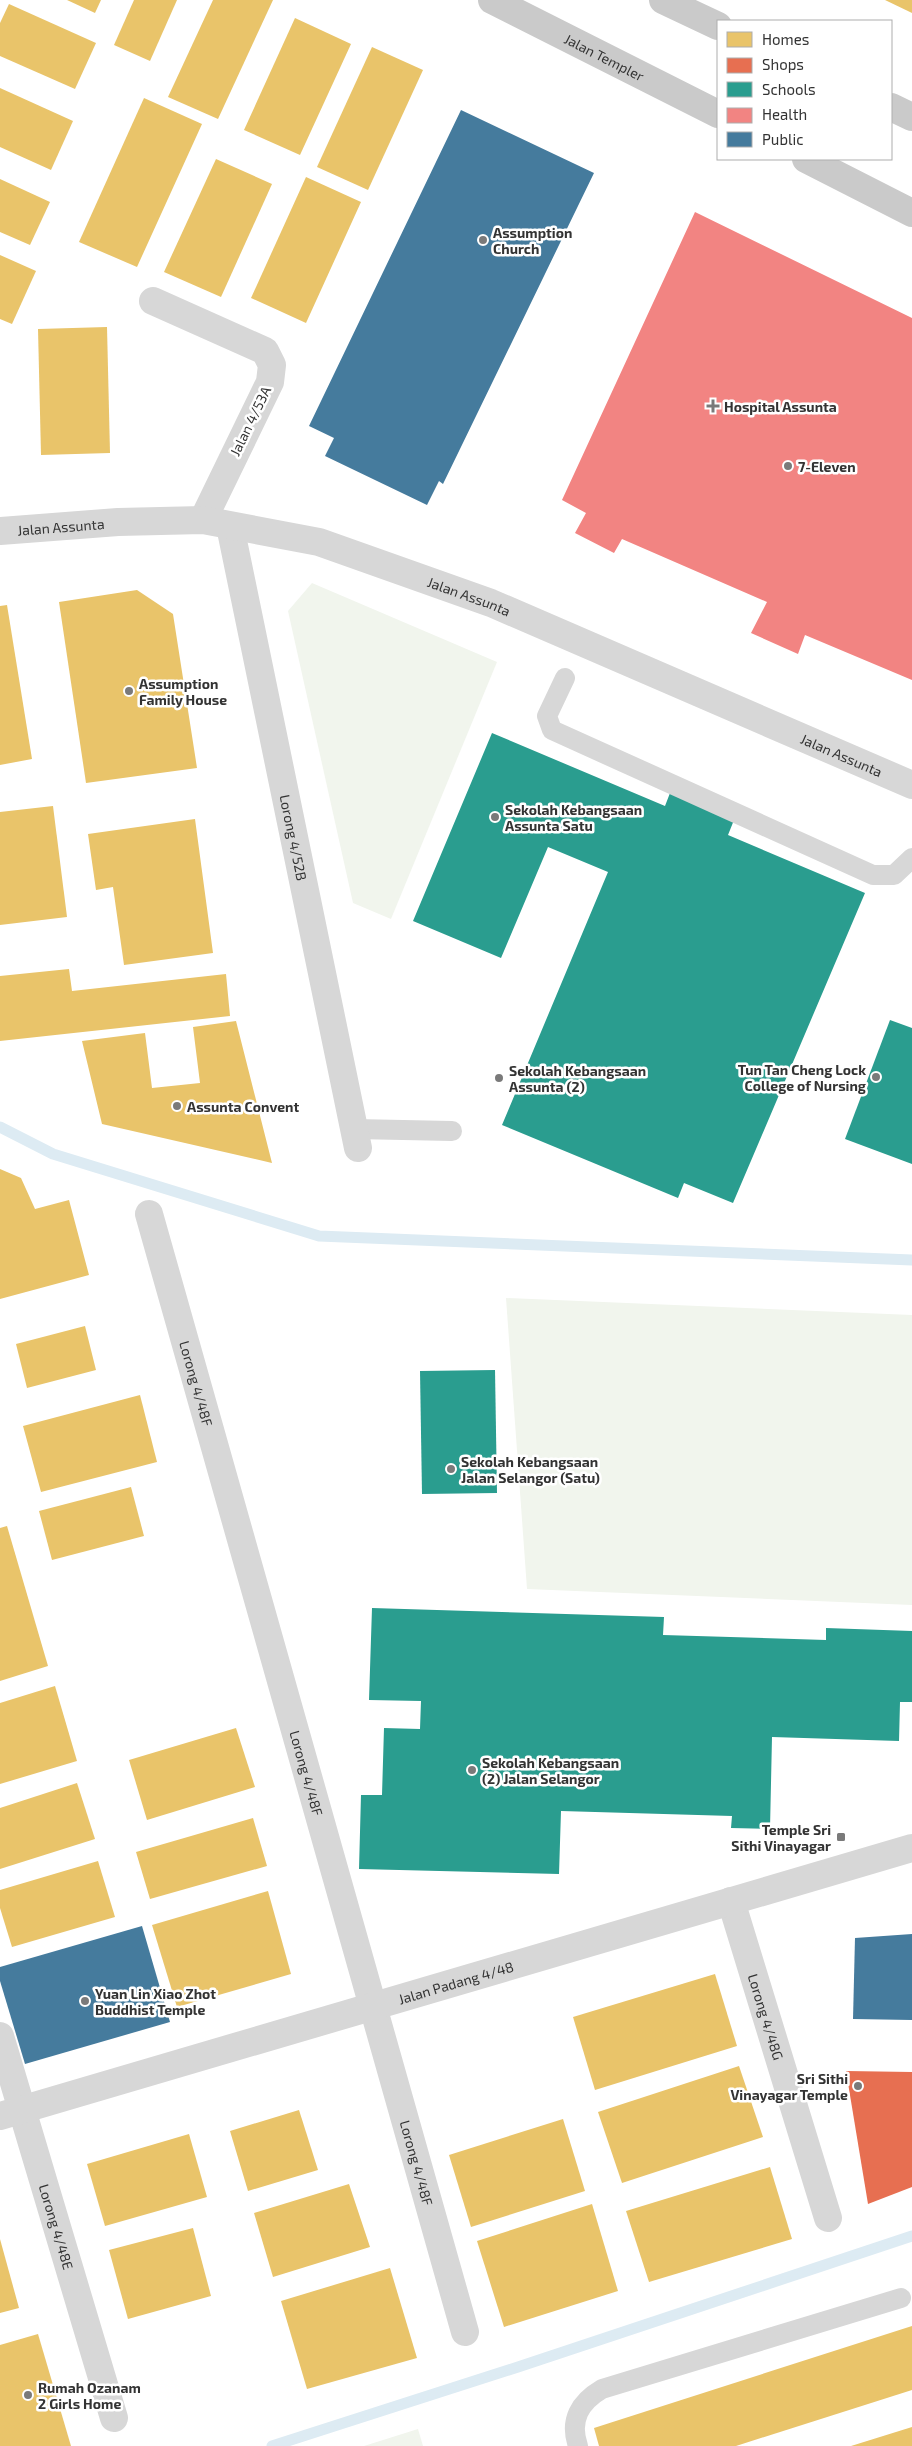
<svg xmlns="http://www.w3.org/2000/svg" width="912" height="2446" viewBox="0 0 912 2446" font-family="'Exo 2',sans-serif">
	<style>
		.green { fill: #f1f5ed }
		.homes { fill: #e9c46a }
		.shops { fill: #e76f51 }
		.schools { fill: #2a9d8f }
		.health { fill: #f28482 }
		.public { fill: #457b9d }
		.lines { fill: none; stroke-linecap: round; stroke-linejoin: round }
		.stream { stroke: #ddebf3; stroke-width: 11 }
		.lane { stroke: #d7d7d7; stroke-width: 20 }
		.street { stroke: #d7d7d7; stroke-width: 28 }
		.primary { stroke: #cacaca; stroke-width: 28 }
		.poi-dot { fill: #7a7a7a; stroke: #fff; stroke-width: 2 }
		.labels { text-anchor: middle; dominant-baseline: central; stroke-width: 5; stroke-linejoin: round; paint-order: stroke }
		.street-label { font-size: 14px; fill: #333; stroke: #fff }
		.poi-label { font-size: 14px; font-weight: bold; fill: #333; stroke: #fff; text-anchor: start }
	</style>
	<rect width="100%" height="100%" fill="#fff"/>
	<g class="green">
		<polygon points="312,583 497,662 391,919 353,903 288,611"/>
		<polygon points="506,1298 912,1315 912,1605 527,1589"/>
		<polygon points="418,2429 423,2446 364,2446"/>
	</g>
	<g class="homes">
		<polygon points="67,0 101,0 95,13"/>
		<polygon points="134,0 177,0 150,61 114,45"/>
		<polygon points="213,0 273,0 218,119 168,97"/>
		<polygon points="885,0 912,0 912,13"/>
		<polygon points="9,4 96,43 75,89 0,56 0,23"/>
		<polygon points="295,18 351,44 300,155 244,130"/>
		<polygon points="372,47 423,70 368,190 317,167"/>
		<polygon points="0,88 73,121 51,170 0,147"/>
		<polygon points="144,98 202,124 137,267 79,242"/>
		<polygon points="216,159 272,184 221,297 164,272"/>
		<polygon points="306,177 361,202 306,323 251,298"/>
		<polygon points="0,179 50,202 30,245 0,232"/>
		<polygon points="0,255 36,271 12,324 0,319"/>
		<polygon points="107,327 110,453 41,455 38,329"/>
		<polygon points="137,590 173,614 197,768 86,783 59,602"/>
		<polygon points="7,605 32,759 0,765 0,606"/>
		<polygon points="53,806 67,917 0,925 0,812"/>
		<polygon points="195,819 213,953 124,965 113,887 96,890 88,834"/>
		<polygon points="69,969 72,991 226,974 230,1016 0,1041 0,976"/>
		<polygon points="236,1021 272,1163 102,1124 82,1041 145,1033 152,1088 200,1083 193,1027"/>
		<polygon points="0,1169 21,1178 35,1209 69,1200 89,1275 0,1299"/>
		<polygon points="85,1326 96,1370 27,1388 16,1344"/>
		<polygon points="140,1395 157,1462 41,1492 23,1426"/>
		<polygon points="131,1487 144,1536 52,1560 39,1511"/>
		<polygon points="7,1526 48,1666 0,1681 0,1528"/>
		<polygon points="55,1686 77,1761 0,1784 0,1703"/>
		<polygon points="236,1728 255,1787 147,1820 129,1760"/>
		<polygon points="77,1783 95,1839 0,1869 0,1808"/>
		<polygon points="253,1818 267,1866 150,1899 136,1852"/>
		<polygon points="98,1861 115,1917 12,1947 0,1908 0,1890"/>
		<polygon points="268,1891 291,1974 177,2007 152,1925"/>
		<polygon points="715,1974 737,2046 595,2090 573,2017"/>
		<polygon points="739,2066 763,2137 622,2183 598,2112"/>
		<polygon points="299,2110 318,2170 248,2191 230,2131"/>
		<polygon points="563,2119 585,2191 471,2227 449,2155"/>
		<polygon points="189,2134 207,2197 105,2226 87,2164"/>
		<polygon points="770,2167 792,2239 649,2282 626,2211"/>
		<polygon points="349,2184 370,2247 273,2277 254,2213"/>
		<polygon points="592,2204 618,2291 504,2327 477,2241"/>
		<polygon points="193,2228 211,2296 128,2319 109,2250"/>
		<polygon points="0,2239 19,2308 0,2313"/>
		<polygon points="390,2268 417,2358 307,2389 281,2301"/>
		<polygon points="912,2326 912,2390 736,2446 599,2446 594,2428"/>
		<polygon points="38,2334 71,2446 0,2446 0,2345"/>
		<polygon points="912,2427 912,2446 851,2446"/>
	</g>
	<polygon class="shops" points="846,2071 912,2072 912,2187 868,2204"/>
	<g class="schools">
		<polygon points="492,733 665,806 670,793 734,820 728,835 865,893 733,1203 684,1183 678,1198 502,1125 608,872 548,847 501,958 413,921"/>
		<polygon points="890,1020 912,1028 912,1164 845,1139"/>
		<polygon points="495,1370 497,1493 422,1494 420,1371"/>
		<polygon points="372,1608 664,1617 663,1635 826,1640 826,1628 912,1631 912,1702 900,1702 899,1741 772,1737 770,1829 731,1828 732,1816 561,1811 559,1874 359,1869 361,1795 382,1795 384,1728 420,1729 421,1701 369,1700"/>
	</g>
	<polygon class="health" points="695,212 912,318 912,680 805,635 798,654 751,633 767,602 622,539 614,553 575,533 586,513 562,500"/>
	<g class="public">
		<polygon points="461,110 594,173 443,484 439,481 427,505 325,456 334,438 309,426"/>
		<polygon points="142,1926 170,2022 25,2064 0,1981 0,1967"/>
		<polygon points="912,1934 912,2020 853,2019 855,1938"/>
	</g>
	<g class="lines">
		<g class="stream">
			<polyline points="0,1127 53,1154 319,1236 912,1260"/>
			<polyline points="272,2446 518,2367 912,2236"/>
		</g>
		<g class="lane">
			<polyline points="565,678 547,716 552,730 873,875 894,875 912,858"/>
			<polyline points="354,1129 452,1131"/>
			<path d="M578,2446C569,2420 580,2402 602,2389L901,2298"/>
		</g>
		<g class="street">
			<polyline points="153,301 265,351 272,365 270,382 203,520"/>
			<path id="s1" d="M230,526L358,1148"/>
			<path id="s2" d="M0,531L118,522L203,520L319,542L491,603L912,785"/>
			<path id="s3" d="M149,1214L465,2332"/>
			<path id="s4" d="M731,1901L828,2218"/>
			<path id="s5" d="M0,2036L114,2418"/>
			<path id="s6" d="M0,2116L912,1848"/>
		</g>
		<g class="primary">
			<path id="s7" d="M492,0L718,114"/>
			<polyline points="663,0 718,26"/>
			<polyline points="891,107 912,117"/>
			<polyline points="806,159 912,213"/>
		</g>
	</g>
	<g class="poi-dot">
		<circle cx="483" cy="240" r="5"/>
		<path d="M710.5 398.5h5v5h5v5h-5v5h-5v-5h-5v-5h5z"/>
		<circle cx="788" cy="466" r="5"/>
		<circle cx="129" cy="691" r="5"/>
		<circle cx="495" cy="817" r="5"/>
		<circle cx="876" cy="1077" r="5"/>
		<circle cx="499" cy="1078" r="5"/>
		<circle cx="177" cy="1106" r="5"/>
		<circle cx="451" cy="1469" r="5"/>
		<circle cx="472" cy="1770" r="5"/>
		<rect x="836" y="1832" width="10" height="10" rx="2.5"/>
		<circle cx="85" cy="2001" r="5"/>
		<circle cx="858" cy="2086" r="5"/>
		<circle cx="28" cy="2395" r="5"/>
	</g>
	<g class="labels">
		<g class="street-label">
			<text stroke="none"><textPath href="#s7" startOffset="126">Jalan Templer</textPath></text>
			<text transform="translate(250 421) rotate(-64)">Jalan 4/53A</text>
			<text stroke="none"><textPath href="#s2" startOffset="61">Jalan Assunta</textPath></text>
			<text stroke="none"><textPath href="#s2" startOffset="481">Jalan Assunta</textPath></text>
			<text stroke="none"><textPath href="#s2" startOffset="886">Jalan Assunta</textPath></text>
			<text stroke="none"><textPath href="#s1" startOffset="318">Lorong 4/52B</textPath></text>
			<text stroke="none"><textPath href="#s3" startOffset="176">Lorong 4/48F</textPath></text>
			<text stroke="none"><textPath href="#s3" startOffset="581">Lorong 4/48F</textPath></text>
			<text stroke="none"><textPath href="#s6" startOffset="475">Jalan Padang 4/48</textPath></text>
			<text stroke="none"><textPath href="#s4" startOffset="121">Lorong 4/48G</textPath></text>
			<text stroke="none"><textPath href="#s3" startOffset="986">Lorong 4/48F</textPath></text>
			<text stroke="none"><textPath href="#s5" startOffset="199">Lorong 4/48E</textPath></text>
		</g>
		<g class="poi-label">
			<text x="493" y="232">Assumption<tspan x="493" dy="16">Church</tspan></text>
			<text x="724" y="406">Hospital Assunta</text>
			<text x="798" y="466">7-Eleven</text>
			<text x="139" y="683">Assumption<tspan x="139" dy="16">Family House</tspan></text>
			<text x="505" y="809">Sekolah Kebangsaan<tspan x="505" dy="16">Assunta Satu</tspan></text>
			<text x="866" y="1069" text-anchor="end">Tun Tan Cheng Lock<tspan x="866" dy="16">College of Nursing</tspan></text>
			<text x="509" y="1070">Sekolah Kebangsaan<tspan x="509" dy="16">Assunta (2)</tspan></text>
			<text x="187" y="1106">Assunta Convent</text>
			<text x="461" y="1461">Sekolah Kebangsaan<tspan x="461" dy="16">Jalan Selangor (Satu)</tspan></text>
			<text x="482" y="1762">Sekolah Kebangsaan<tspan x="482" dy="16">(2) Jalan Selangor</tspan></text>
			<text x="831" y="1829" text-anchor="end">Temple Sri<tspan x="831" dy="16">Sithi Vinayagar</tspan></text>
			<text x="95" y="1993">Yuan Lin Xiao Zhot<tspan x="95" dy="16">Buddhist Temple</tspan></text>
			<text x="848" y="2078" text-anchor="end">Sri Sithi<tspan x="848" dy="16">Vinayagar Temple</tspan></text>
			<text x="38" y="2387">Rumah Ozanam<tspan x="38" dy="16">2 Girls Home</tspan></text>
		</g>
	</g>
	<rect x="717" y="20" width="175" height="140" fill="#ffffff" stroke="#adadad"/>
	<rect x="727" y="32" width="25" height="15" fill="#e9c46a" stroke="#adadad"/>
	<text x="762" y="45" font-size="15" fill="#333333">Homes</text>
	<rect x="727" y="58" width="25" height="15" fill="#e76f51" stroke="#adadad"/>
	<text x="762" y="70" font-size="15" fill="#333333">Shops</text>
	<rect x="727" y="82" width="25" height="15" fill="#2a9d8f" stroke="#adadad"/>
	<text x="762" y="95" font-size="15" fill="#333333">Schools</text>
	<rect x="727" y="108" width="25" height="15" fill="#f28482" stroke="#adadad"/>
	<text x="762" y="120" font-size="15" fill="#333333">Health</text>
	<rect x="727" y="132" width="25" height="15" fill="#457b9d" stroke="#adadad"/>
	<text x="762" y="145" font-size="15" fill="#333333">Public</text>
</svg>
